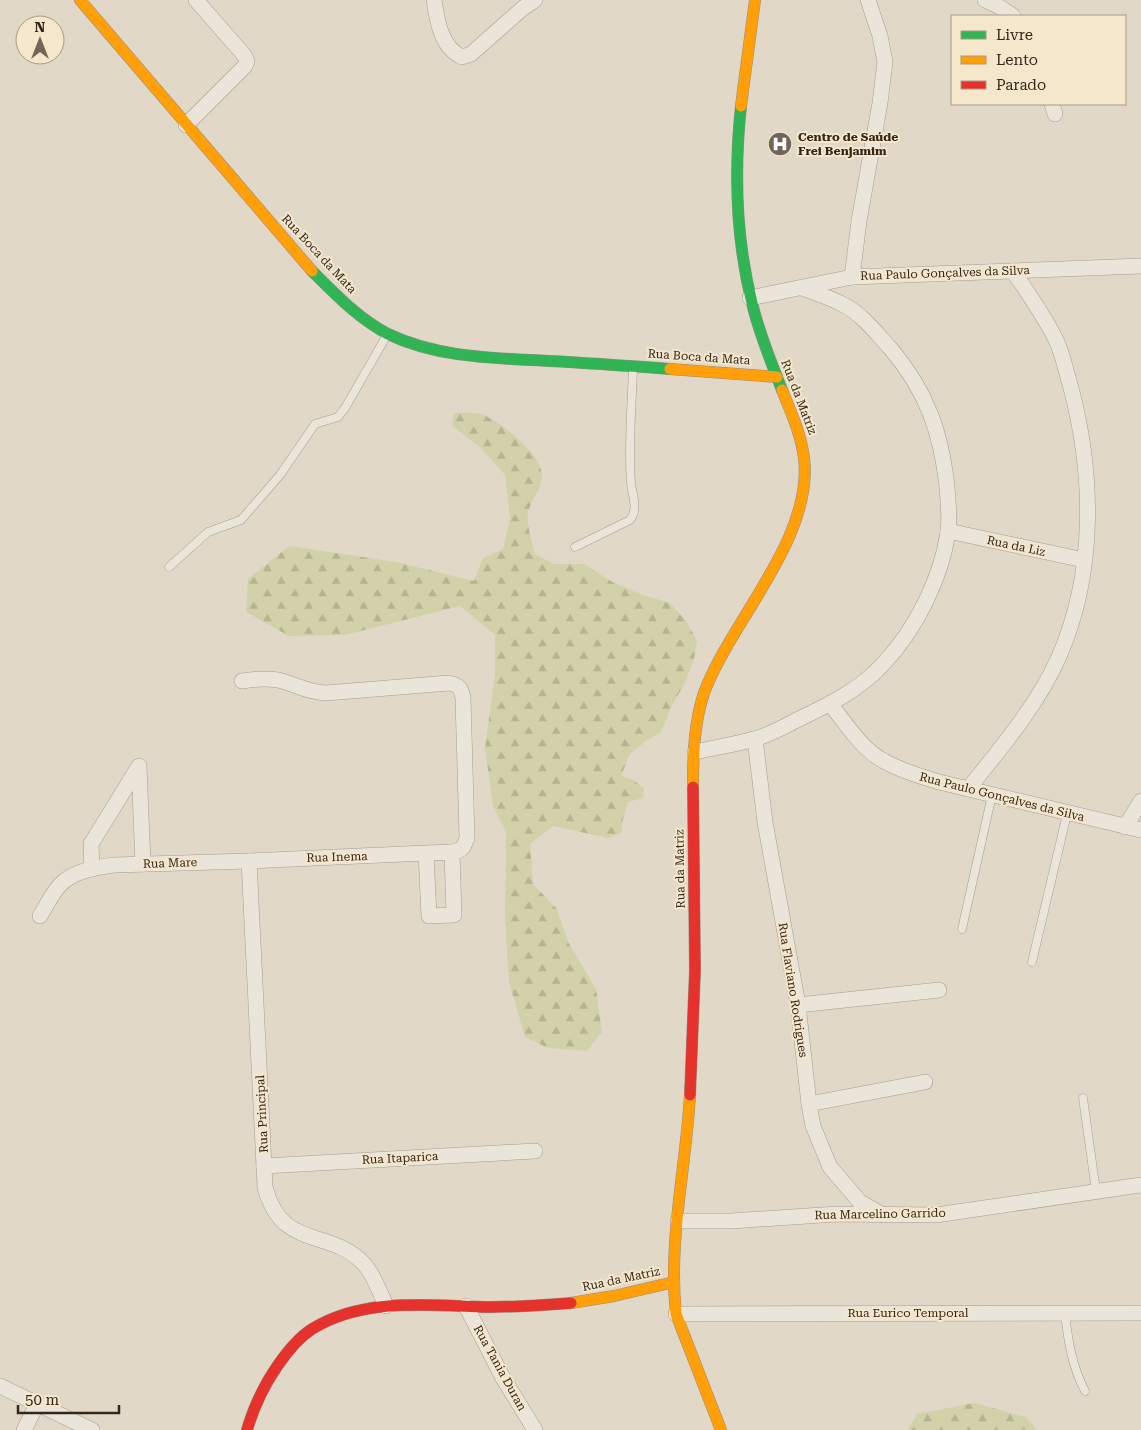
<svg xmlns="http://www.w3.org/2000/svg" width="1141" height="1430" viewBox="0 0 1141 1430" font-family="'Roboto Serif',serif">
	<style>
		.forest { fill: url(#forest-firs) }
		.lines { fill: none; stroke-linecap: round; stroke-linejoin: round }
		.lane-casing { stroke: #a69d92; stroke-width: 9 }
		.street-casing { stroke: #a69d92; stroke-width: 16 }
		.fast-casing { stroke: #968d82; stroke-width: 12 }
		.slow-casing { stroke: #968d82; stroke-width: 12 }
		.jam-casing { stroke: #968d82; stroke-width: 12 }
		.lane { stroke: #eae4d9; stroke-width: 8 }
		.street { stroke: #eae4d9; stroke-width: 15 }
		.fast { stroke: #30b455; stroke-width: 11 }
		.slow { stroke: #ff9f0a; stroke-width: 11 }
		.jam { stroke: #e5322d; stroke-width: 11 }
		.labels { text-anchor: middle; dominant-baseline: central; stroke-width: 4; stroke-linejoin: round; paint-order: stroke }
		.poi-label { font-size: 12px; font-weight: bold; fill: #34261b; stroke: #f5e7cc; text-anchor: start }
		.street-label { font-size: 12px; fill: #34261b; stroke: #f5e7cc }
	</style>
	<defs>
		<pattern id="forest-firs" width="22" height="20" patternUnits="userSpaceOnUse" patternTransform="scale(1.25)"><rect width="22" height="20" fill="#d3d1aa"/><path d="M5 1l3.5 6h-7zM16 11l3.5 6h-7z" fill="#b6b392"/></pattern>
	</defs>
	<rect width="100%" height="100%" fill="#e2d8c8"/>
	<g class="forest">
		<path d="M454,413C463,413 476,412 484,415C502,423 544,456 542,477C541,490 531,500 528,512C526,523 532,543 535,554L554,564H584L614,583L643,595L670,603L687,622L697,641L694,659L684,685L673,703L661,732L646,741L630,754L621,776L633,780L644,788L643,798L628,802L623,819L621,833L608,838L553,826L530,844L533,884L557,909L568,942L596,989L602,1032L587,1051L548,1048L525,1037L509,982L505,922L506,832L493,806L485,748L495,674V635L460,606L345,635L289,636L246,612L248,579L289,546L396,562L474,581L483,558L503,549L510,519L505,475L480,447L452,426Z"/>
		<polygon points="974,1403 1026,1417 1037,1430 908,1430 917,1414"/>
	</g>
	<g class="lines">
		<g class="lane-casing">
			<g id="lane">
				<path d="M575,547L630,520C639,509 632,495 631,483C628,445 632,405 633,367"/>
				<polyline points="169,567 208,532 241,520 280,475 315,424 338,417 345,408 387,335"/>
				<polyline points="962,929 992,795"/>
				<polyline points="1032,962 1067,814"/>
				<polyline points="1083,1098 1096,1191"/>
				<path d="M1065,1313C1068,1341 1072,1366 1085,1391"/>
			</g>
		</g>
		<g class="street-casing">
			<g id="street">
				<path d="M434,0C437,20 441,48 462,57L471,54L523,8L535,0"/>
				<polyline points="985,0 998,6 1013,16"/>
				<polyline points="1052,104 1055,114"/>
				<polyline points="186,125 245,66 247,61 244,55 196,0"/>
				<polyline points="852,277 859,221 880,103 885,62 880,36 868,0"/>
				<polyline points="750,298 852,277 1141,266"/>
				<polyline points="948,531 1084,560"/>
				<path d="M242,681C254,679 266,678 278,680C296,684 306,692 326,693L449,683C459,685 461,688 463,698L467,838C464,847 462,851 452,852"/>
				<path d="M830,704C846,723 861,749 884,761C901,771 920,776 939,782L1141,830"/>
				<polyline points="755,739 765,822 798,1005 809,1104 813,1126 830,1167 860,1202 883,1215"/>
				<path d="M695,752C715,747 735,745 754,739C770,735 785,726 799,719C830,704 861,689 884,663C916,629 941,579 948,532C950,517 948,502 947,487C941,432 927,392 891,349C877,334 863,315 844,305C831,298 816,293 802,288"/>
				<path d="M968,789C1001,748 1036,707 1058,659C1096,574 1094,476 1071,388C1066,372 1063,353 1055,338C1043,314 1027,292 1013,271"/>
				<polyline points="1125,827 1141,801"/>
				<path d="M249,861L265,1187C282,1252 331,1227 365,1265C375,1277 380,1293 386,1306"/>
				<polyline points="92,869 91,844 139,766 143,864"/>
				<path d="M40,916C47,905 53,891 62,883C74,871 97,867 114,865L249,861L426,853L452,852L454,915L429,916L426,853"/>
				<polyline points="798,1005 939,990"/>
				<polyline points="809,1104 925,1082"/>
				<polyline points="264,1166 535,1151"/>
				<polyline points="678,1221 731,1221 837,1214 936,1215 1141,1185"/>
				<polyline points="466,1306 503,1378 535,1430"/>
				<polyline points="676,1314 1141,1313"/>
				<polyline points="0,1386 92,1430"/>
				<polyline points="24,1430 37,1404"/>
			</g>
		</g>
		<g class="fast-casing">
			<g id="fast">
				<path d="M741,106C734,172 736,239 752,303C759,333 771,362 782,390"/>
				<path d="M312,271C335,294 359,319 388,334C438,358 494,358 549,361C589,363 630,366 670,369"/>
			</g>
		</g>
		<g class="slow-casing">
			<g id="slow">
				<polyline points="80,0 312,271"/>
				<polyline points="741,106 755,0"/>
				<polyline points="670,369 777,377"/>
				<path d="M693,787C693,756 694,723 704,693C730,622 814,538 804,458C801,434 791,412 782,390"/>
				<path d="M690,1095C686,1168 668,1241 676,1314L721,1430"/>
				<polyline points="571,1303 614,1296 674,1282"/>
			</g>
		</g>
		<g class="jam-casing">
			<g id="jam">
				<polyline points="690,1095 695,970 693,787"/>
				<path d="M247,1430C254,1406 264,1385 278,1365C287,1352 298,1338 312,1329C365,1296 432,1306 491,1307C518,1307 544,1305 571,1303"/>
			</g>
		</g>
		<use href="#lane" class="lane"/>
		<use href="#street" class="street"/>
		<use href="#fast" class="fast"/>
		<use href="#slow" class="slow"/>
		<use href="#jam" class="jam"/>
	</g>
	<defs>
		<g id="hospital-disc" transform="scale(1.25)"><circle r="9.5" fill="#716458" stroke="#f5e7cc"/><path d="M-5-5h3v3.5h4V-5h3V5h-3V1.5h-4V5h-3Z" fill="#fff"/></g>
	</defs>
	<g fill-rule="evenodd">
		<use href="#hospital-disc" x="780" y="144"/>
	</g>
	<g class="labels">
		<g class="poi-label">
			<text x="798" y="137">Centro de Saúde<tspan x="798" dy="14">Frei Benjamim</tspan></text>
		</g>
		<g class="street-label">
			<text transform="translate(319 254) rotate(47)">Rua Boca da Mata</text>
			<text transform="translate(945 273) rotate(-2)">Rua Paulo Gonçalves da Silva</text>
			<text transform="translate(699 357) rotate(4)">Rua Boca da Mata</text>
			<text transform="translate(799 397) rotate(69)">Rua da Matriz</text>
			<text transform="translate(1016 546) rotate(12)">Rua da Liz</text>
			<text transform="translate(1002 797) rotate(14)">Rua Paulo Gonçalves da Silva</text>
			<text transform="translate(337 857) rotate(-2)">Rua Inema</text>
			<text transform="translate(170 863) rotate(-2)">Rua Mare</text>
			<text transform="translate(680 869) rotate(-91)">Rua da Matriz</text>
			<text transform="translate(793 990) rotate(81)">Rua Flaviano Rodrigues</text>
			<text transform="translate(262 1114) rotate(-93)">Rua Principal</text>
			<text transform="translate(400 1158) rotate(-3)">Rua Itaparica</text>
			<text transform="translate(880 1214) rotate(-1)">Rua Marcelino Garrido</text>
			<text transform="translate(621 1279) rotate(-12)">Rua da Matriz</text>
			<text x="908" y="1313">Rua Eurico Temporal</text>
			<text transform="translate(500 1368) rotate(61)">Rua Tania Duran</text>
		</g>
	</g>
	<rect x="951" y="15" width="175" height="90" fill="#f5e7cc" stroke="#a89a85"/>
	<rect x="961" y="31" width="25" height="8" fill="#30b455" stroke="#a89a85"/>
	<text x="996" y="40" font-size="15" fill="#34261b">Livre</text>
	<rect x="961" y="56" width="25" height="8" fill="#ff9f0a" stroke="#a89a85"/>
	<text x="996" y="65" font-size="15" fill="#34261b">Lento</text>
	<rect x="961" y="81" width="25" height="8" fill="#e5322d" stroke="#a89a85"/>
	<text x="996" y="90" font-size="15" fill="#34261b">Parado</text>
	<g transform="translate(40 40)"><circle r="24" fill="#f5e7cc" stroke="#a89a85"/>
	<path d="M0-4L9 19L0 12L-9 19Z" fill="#716458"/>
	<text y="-8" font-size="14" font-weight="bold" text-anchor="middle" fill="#34261b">N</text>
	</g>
	<path d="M18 1405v8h101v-8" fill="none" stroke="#34261b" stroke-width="2.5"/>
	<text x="25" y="1405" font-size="15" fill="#34261b" stroke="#f5e7cc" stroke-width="4" paint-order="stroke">50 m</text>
</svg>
